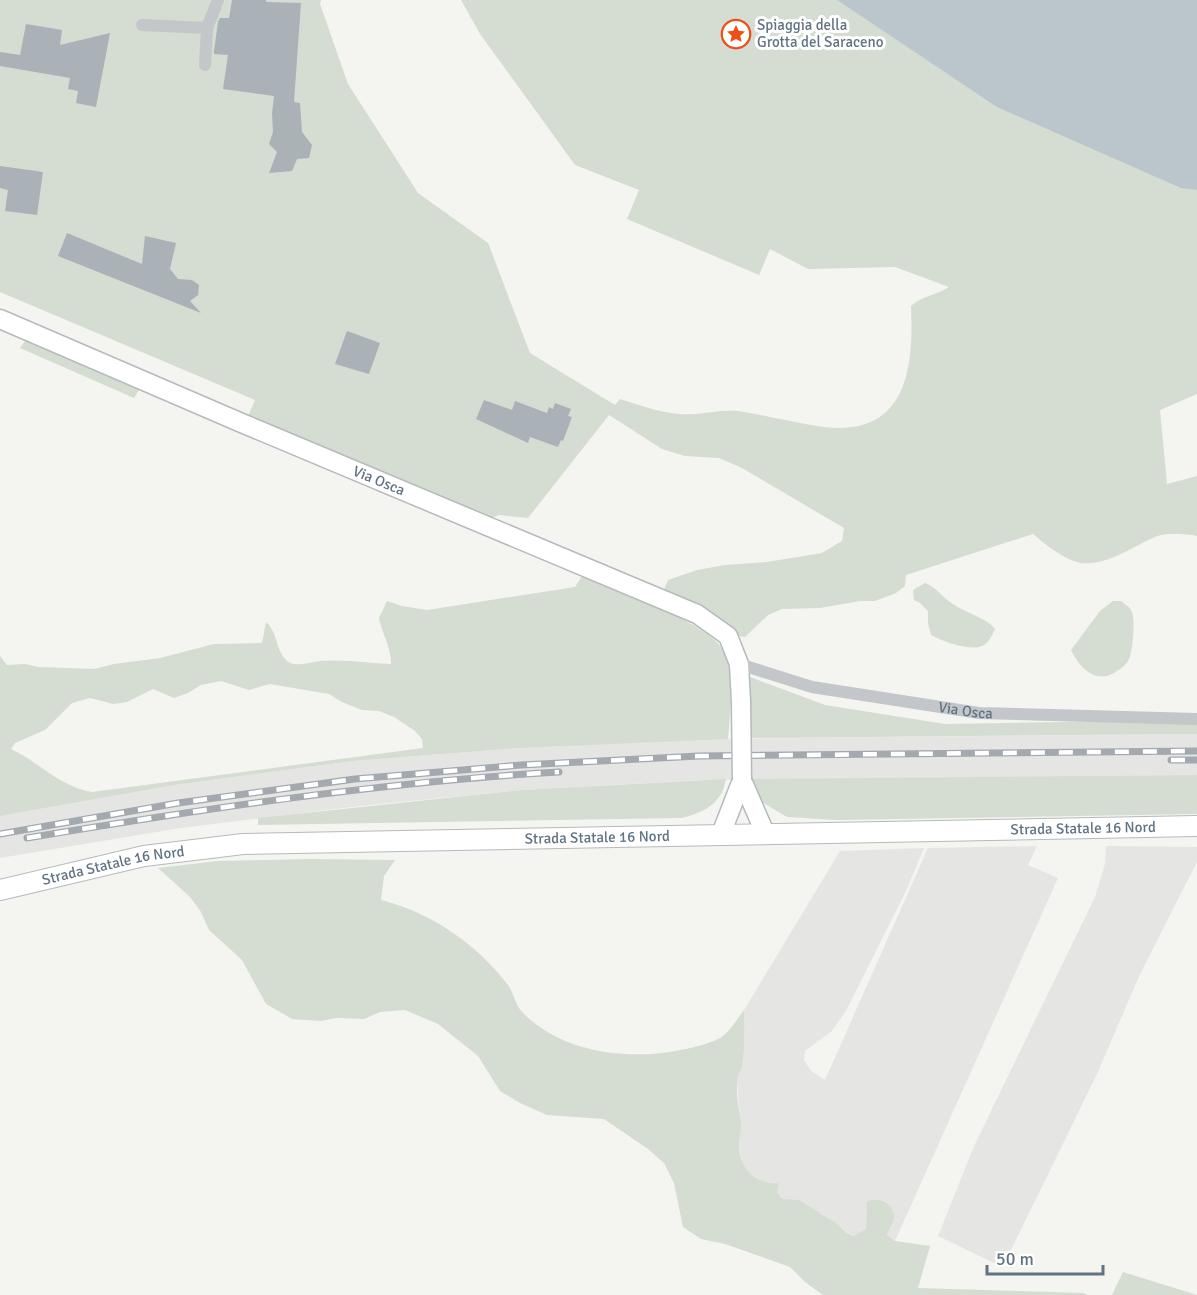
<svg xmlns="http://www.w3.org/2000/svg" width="1197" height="1295" viewBox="0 0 1197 1295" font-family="Signika,sans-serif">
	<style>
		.built { fill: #e5e6e4 }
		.green { fill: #d5dcd1; fill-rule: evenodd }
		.water { fill: #bac6cb }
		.building { fill: #aab1b7 }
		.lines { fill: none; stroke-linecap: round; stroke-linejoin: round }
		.secondary-casing { stroke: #b5babf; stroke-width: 21 }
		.primary-casing { stroke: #b6babe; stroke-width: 22 }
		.street { stroke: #c3c7ca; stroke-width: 12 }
		.secondary { stroke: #fff; stroke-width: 18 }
		.primary { stroke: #fff; stroke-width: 20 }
		.rail-casing { stroke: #a3a9af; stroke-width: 7 }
		.rail { stroke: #fff; stroke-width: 4.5; stroke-dasharray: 14; stroke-linecap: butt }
		.secondary-bridge-casing { stroke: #b5babf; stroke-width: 21; stroke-linecap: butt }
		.secondary-bridge { stroke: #fff; stroke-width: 18 }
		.labels { text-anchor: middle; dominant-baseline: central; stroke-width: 6; stroke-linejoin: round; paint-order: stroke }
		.poi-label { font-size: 15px; fill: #617383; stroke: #fff; text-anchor: start }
		.street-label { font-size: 15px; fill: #617383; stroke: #fff }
	</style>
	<rect width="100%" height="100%" fill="#f4f5f0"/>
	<g class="built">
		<polygon points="1197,734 1197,775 701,780 522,790 360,806 181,828 0,858 0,816 175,785 353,761 520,748 698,739"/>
		<polygon points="1037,846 1028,865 1058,878 895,1241 887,1235 891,1227 866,1213 866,1229 855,1236 846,1233 823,1214 782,1199 777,1192 779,1183 768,1184 758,1180 747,1171 742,1161 739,1146 741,1128 737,1082 741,1066 745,1035 744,1010 840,851 924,848 906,891 846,1011 832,1031 805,1051 804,1060 811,1071 825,1080 928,848"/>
		<polygon points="1106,846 1197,847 1197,862 1141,972 1097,1074 1008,1256 1000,1266 938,1236 974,1146 1095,897 1105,864"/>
	</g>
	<g class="green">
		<path d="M0,0H321L320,4L348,84L418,193L488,243L530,353L615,405L620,399C638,405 659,412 678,414C698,416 718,409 737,411C766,415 795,423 823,427C906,437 914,371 911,306C921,296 937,295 949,287L895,267L808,269L770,249L759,275L627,219L639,190L575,165L480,34L461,0H839L1197,184V394L1160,410L1167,484L1197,476V536C1185,534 1167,532 1155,537C1133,546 1108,566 1081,563C1065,560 1046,545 1033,534L906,575L905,586L896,593L875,601H860L820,608L782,609L768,615L745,637L739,636L726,626L663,592L668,580L697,570L725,565L767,562L822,553L842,541L844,528L742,468L719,458L685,456L662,449L609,415L528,518L499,515L491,518L248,416L255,400L0,292Z"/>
		<polygon points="25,341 139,390 134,398 20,348"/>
		<path d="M582,576C614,589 715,624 726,655C734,675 730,717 728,739L520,748L353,761L175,785L0,816V656L7,665L25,664L38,667L94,669L114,664L160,658L214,644L262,643L266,622C278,633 275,647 285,659C293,669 309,662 321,661C344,659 368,663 391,664C391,646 382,634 379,618L387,601L402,606L427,610L575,587ZM221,681L249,690L270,684L329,694L342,702L362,710L379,711L394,717L415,731L422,739L423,748L92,792C58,786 41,763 11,749L15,743L45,730L72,703L90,698L113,704L127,702L153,689L174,698L188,693L201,685Z"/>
		<path d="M925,583C939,589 941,597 953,604C967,614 984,616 995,629C991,637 988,645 979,647C967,650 942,641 931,635L928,623V611L920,603L914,600L913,590Z"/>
		<path d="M1113,601H1121C1124,604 1129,606 1131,610C1136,618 1133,653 1128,661C1125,666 1119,670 1114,673C1095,684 1079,667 1071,650L1100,611Z"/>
		<polygon points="750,677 825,705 945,724 1197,720 1197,734 750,738"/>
		<polygon points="1197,775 1197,814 837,820 787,817 760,801 750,779"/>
		<path d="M726,779C722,804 703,813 681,818L258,825V818L522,790Z"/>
		<path d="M310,859L395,860L384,876L381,900C430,912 477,944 508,985C514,993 515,1005 523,1013C562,1052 624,1060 676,1051C690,1048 707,1045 720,1038C729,1033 737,1019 744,1010C745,1029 745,1047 742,1066C740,1072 737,1078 737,1084C736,1098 740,1112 741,1125C741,1132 740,1138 739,1144C739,1169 756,1185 779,1183L777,1192L782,1199L799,1200L836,1223L846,1233L854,1236L866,1229L867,1202C877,1196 893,1202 894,1216C894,1222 889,1230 887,1235L895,1241L930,1246L918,1288L1083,1293L1088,1295H823L805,1282L790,1267L725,1244L701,1239L683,1227L674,1183L664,1163L648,1149L604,1119L547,1115L520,1103L500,1091L478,1056L438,1024L405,1010L380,1012L364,1019L336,1018L321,1021L292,1019L266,1004L242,960L209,930L201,912L190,897L158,868L218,861Z"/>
		<polygon points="1123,1272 1197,1295 1112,1295"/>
	</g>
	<polygon class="water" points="837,0 1197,0 1197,190 1181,188 997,107"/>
	<g class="building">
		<polygon points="232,0 266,0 266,2 301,3 294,102 300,103 302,132 312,145 309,158 297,159 292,171 269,173 277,152 269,144 273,132 272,113 274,96 223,89 228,55 214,54 214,51 218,22 220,18 229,18"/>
		<polygon points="26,24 62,30 60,45 110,33 96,107 76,103 78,91 68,89 70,78 0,66 0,52 20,55"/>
		<polygon points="0,166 43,172 37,215 5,211 8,190 0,188"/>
		<polygon points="67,233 142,264 145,236 176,243 170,269 178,279 192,280 199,285 198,295 190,301 201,313 58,256"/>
		<polygon points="347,331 380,343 369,374 335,364"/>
		<polygon points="484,400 512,410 515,401 547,413 549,407 553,409 555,403 571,409 568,416 572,417 563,441 561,440 558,447 530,437 528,443 476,419"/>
	</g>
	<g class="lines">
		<g class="secondary-casing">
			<g id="secondary">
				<path id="s2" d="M0,319L244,424L697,614L728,636L739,664L741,702"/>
				<polyline points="742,780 765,833"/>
				<polyline points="721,834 742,780"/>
			</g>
		</g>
		<g class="primary-casing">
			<g id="primary">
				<path id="s3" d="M0,890L144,856L243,844L1197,826"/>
			</g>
		</g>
		<g class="street">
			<polyline points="142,25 207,28"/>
			<polyline points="205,65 207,28 218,0"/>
			<path id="s1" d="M739,664L812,687L979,713L1197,719"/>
		</g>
		<use href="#secondary" class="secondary"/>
		<use href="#primary" class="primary"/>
		<g class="rail-casing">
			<g id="rail">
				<polyline points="1171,760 1197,760"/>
				<polyline points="0,834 178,803 355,779 521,765 699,756 1197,751"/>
				<path d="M27,838C203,809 381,782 559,772"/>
			</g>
		</g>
		<use href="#rail" class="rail"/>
		<g class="secondary-bridge-casing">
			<polyline id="secondary-bridge" points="741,702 742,780"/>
		</g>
		<use href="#secondary-bridge" class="secondary-bridge"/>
	</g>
	<defs>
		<g id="sight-ring" transform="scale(1.5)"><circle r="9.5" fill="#fff" stroke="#ee4f17" stroke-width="1.5"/><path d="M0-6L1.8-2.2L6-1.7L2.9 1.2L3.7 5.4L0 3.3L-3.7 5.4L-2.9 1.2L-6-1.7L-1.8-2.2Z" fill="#ee4f17"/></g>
	</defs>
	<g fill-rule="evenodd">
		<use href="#sight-ring" x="736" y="34"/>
	</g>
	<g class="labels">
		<g class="poi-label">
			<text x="757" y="25">Spiaggia della<tspan x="757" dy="17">Grotta del Saraceno</tspan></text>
		</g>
		<g class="street-label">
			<text stroke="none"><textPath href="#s2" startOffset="412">Via Osca</textPath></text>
			<text stroke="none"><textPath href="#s1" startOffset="232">Via Osca</textPath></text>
			<text stroke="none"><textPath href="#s3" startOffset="1088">Strada Statale 16 Nord</textPath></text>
			<text stroke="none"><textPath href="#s3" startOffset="602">Strada Statale 16 Nord</textPath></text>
			<text stroke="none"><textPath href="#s3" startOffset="116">Strada Statale 16 Nord</textPath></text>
		</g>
	</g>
	<path d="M987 1265v9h116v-9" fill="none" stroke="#617383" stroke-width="3"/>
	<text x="996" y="1265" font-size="18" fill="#617383" stroke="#ffffff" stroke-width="4.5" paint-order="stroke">50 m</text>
</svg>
